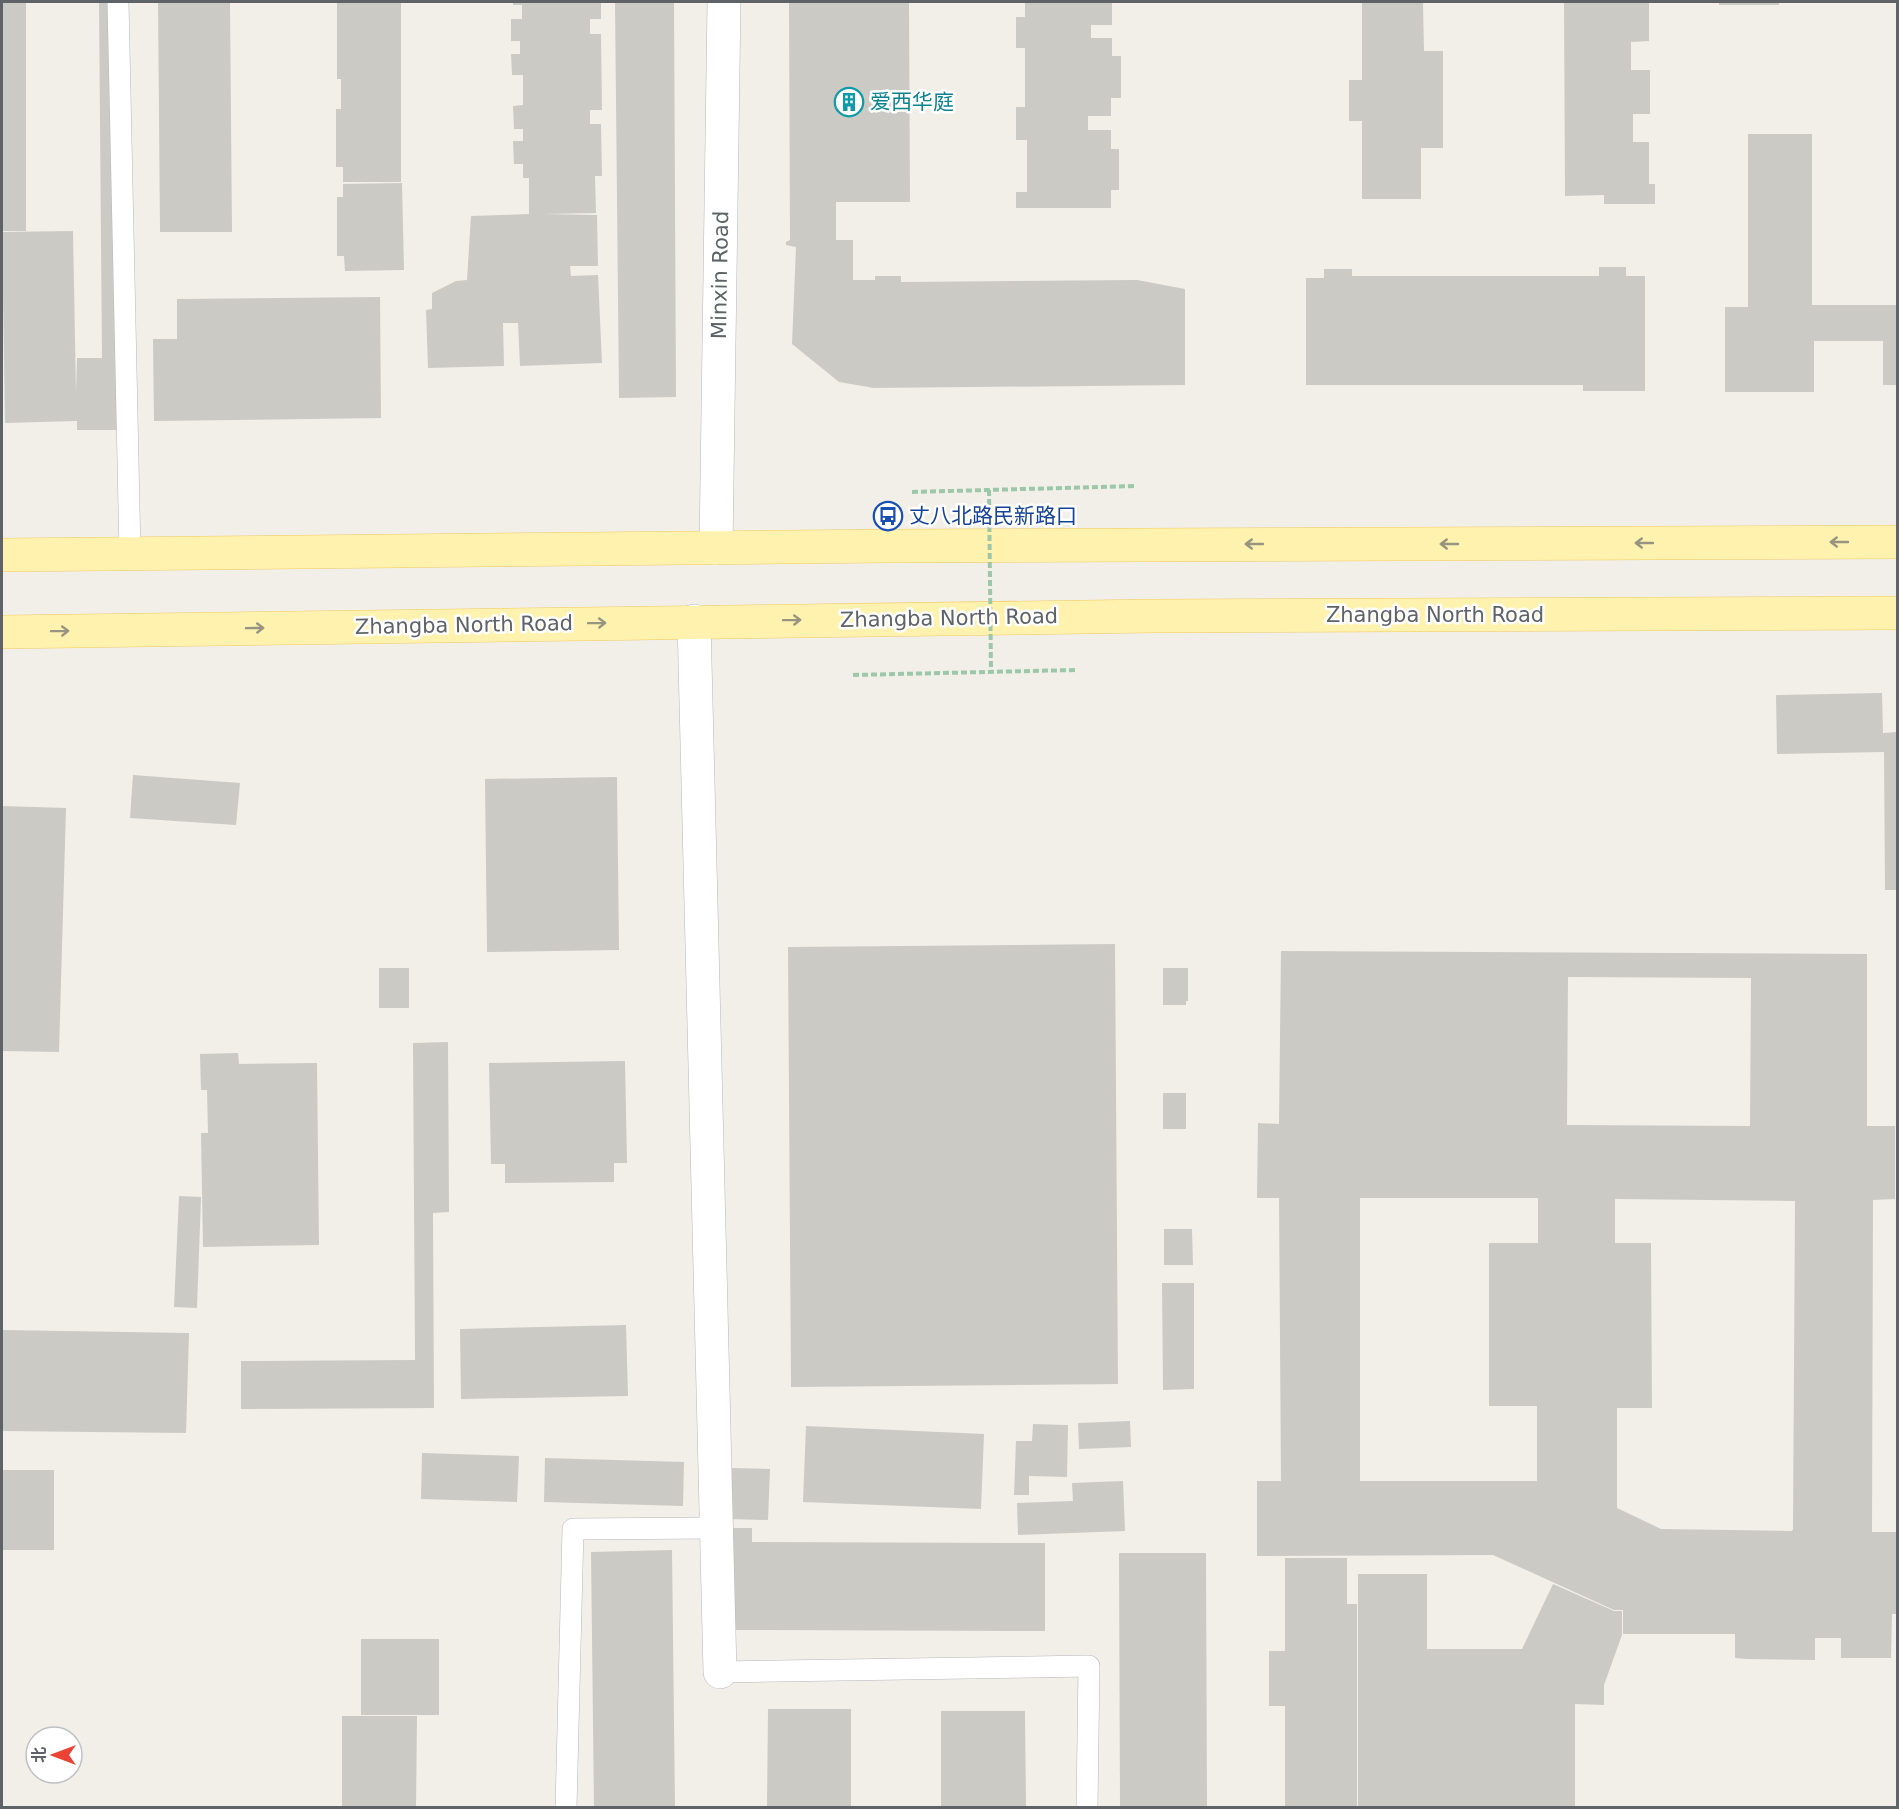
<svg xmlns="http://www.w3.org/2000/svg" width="1899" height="1809" viewBox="0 0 1899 1809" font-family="'DejaVu Sans','Noto Sans SC',sans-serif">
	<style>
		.building { fill: #cccac5; fill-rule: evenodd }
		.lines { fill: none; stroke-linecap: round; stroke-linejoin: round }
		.service-casing { stroke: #b5b8bc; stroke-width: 22 }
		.minor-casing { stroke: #b5b8bc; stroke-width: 34 }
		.primary-casing { stroke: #f2c960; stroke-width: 34 }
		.path { stroke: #9cc7a9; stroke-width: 4; stroke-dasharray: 6 3; stroke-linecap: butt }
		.service { stroke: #fff; stroke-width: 21 }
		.minor { stroke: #fff; stroke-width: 33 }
		.primary { stroke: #fff2af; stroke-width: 33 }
		.path-bridge { stroke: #9cc7a9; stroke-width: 4; stroke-dasharray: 6 3; stroke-linecap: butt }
		.oneway { stroke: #979581 }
		.labels { text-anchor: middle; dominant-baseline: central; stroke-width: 5; stroke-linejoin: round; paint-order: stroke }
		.culture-label { font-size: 21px; fill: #0d838f; stroke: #fff; text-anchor: start }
		.street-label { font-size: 21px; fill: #5f6368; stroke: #fff }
		.transit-label { font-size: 21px; fill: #164399; stroke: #fff; text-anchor: start }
	</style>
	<rect width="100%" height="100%" fill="#f1efe8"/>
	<g class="building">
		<rect x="2" y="2" width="24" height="229"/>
		<polygon points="99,2 123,2 126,430 77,430 77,421 5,423 2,232 73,231 76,394 77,358 102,358"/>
		<polygon points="158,2 230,2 232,232 160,232"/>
		<polygon points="337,2 401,2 401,182 343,182 343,167 336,167 336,109 341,109 341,79 337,79"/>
		<polygon points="513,2 601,2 601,19 590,19 590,34 601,34 602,110 590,110 590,124 601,124 602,176 595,176 596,213 543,214 597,215 598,266 570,266 571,276 598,275 602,363 520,366 518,323 503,323 504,366 428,368 426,310 432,309 432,293 456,281 467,280 471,216 529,214 529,178 523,178 523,164 514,164 513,141 523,141 523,129 514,129 513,106 523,105 523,75 512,75 511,54 520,54 520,41 511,41 511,19 522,19 522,5 513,5"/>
		<polygon points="615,2 674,2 676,397 619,398"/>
		<polygon points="789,2 909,2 910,202 836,202 836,240 853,240 853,280 875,280 875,276 901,276 901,282 1137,280 1185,289 1185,385 874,388 839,382 792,344 796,247 786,245 786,242 790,240"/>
		<polygon points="1025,2 1112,2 1112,25 1091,25 1091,38 1112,38 1112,56 1121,56 1121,98 1111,98 1111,116 1088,116 1088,130 1111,130 1111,149 1119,149 1119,190 1111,190 1111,208 1016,208 1016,192 1027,192 1027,140 1016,140 1016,107 1025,107 1025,48 1016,48 1016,17 1025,17"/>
		<polygon points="1362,2 1423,2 1424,51 1443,51 1443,148 1421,148 1421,199 1362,199 1362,121 1349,121 1349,80 1362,80"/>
		<polygon points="1564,2 1649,2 1649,41 1631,42 1631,70 1650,70 1650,114 1633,114 1633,142 1649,142 1649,184 1655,184 1655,204 1604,204 1604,195 1565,196"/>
		<rect x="1719" y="2" width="60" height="3"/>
		<polygon points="1748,134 1812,134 1812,305 1898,305 1898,385 1883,385 1883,341 1814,341 1814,392 1725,392 1725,307 1748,307"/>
		<polygon points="402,183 404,270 345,271 344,256 337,256 337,197 343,197 343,184"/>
		<polygon points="1599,267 1626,267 1626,276 1645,276 1645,391 1583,391 1583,385 1306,385 1306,278 1324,278 1324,269 1352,269 1352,276 1599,276"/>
		<polygon points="380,297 381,418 154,421 153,339 177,339 177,299"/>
		<polygon points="1882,693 1883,733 1898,732 1898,890 1885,890 1884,752 1777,754 1776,695"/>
		<polygon points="133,775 240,783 236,825 130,818"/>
		<polygon points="617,777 619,950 487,952 485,779"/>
		<polygon points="2,806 66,808 59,1052 2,1051"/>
		<polygon points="1115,944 1118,1384 791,1387 788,947"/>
		<path d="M1281,951L1867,954V1126H1895V1199L1873,1200L1872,1532H1898V1614H1892L1891,1658H1841V1638H1815V1660L1746,1659L1735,1658V1634H1623V1610H1614L1493,1555L1257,1556V1481H1281L1279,1198H1257L1258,1123L1279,1124ZM1568,977L1751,978L1750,1126L1567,1125ZM1360,1198H1538V1243H1489V1406H1537V1481H1360ZM1615,1199L1795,1201L1793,1530L1791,1531L1661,1529L1617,1508V1408H1652L1651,1243H1615Z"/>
		<rect x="379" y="968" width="30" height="40"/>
		<polygon points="1163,968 1188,968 1188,1001 1186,1001 1186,1005 1163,1005"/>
		<polygon points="448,1042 449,1212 433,1213 434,1408 241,1409 241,1361 415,1360 413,1043"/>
		<polygon points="238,1053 239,1064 317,1063 319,1245 203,1247 201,1133 208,1133 207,1090 201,1090 200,1054"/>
		<polygon points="625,1061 627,1163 614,1163 614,1182 505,1183 505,1164 491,1164 489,1063"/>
		<rect x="1163" y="1093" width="23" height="36"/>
		<polygon points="179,1196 201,1197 197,1308 174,1307"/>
		<polygon points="1164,1229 1192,1229 1193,1265 1164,1265"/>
		<polygon points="1162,1283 1194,1283 1194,1389 1163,1390"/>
		<polygon points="626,1325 628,1396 461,1399 460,1329"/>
		<polygon points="2,1330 189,1333 186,1433 2,1431"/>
		<polygon points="1130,1421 1131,1447 1079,1449 1078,1423"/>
		<polygon points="1033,1424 1068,1425 1067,1477 1029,1476 1029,1495 1014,1495 1016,1441 1032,1441"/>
		<polygon points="806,1426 984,1434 981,1509 803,1502"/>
		<polygon points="422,1453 519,1456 517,1502 421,1499"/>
		<polygon points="545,1458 684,1462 683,1506 544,1502"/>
		<polygon points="731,1468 770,1469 768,1520 729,1519"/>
		<rect x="2" y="1470" width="52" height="80"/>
		<polygon points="1123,1481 1125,1531 1018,1535 1017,1503 1073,1501 1072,1483"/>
		<polygon points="724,1528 752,1528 752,1542 1045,1543 1045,1631 724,1630"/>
		<polygon points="672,1550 675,1808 594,1808 591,1552"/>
		<polygon points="1119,1553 1206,1553 1207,1808 1120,1808"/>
		<polygon points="1285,1558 1347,1558 1347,1604 1357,1604 1357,1808 1285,1808 1285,1706 1269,1706 1269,1651 1285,1651"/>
		<polygon points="1358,1574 1427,1574 1427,1649 1522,1649 1553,1584 1614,1611 1622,1611 1622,1635 1604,1685 1604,1705 1575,1704 1575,1808 1358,1808"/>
		<rect x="361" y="1639" width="78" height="76"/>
		<polygon points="768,1709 851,1709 851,1808 767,1808"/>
		<polygon points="941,1711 1025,1711 1026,1808 941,1808"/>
		<polygon points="342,1716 417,1716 416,1808 342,1808"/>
	</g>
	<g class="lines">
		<g class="service-casing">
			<g id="service">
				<polyline points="118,2 130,553"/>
				<polyline points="720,1672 1089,1666 1087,1808"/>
				<polyline points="566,1808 573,1529 716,1528"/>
			</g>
		</g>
		<g class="minor-casing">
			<g id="minor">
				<polyline points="716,548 724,2"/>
				<polyline points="694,621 720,1672"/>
			</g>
		</g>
		<g class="primary-casing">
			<g id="primary">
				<polyline points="2,555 888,546 1898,542"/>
				<polyline points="2,632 1153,616 1898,613"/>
			</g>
		</g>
		<g class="path">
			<polyline points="912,492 1136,486"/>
			<polyline points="853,675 1075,670"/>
		</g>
		<use href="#service" class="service"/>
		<use href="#minor" class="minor"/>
		<use href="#primary" class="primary"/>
		<polyline class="path-bridge" points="989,490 991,672"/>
	</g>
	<defs><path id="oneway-shaft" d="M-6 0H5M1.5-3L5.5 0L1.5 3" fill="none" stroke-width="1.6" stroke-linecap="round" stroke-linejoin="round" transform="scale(1.5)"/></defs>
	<g class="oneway">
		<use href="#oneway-shaft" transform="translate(1839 542) rotate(180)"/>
		<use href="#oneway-shaft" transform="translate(1644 543) rotate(180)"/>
		<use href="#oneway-shaft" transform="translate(1254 544) rotate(180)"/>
		<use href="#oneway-shaft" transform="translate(1449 544) rotate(180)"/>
		<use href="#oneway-shaft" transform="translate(792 620) rotate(-1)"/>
		<use href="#oneway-shaft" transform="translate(597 623) rotate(-1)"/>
		<use href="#oneway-shaft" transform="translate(255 628) rotate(-1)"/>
		<use href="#oneway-shaft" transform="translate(60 631) rotate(-1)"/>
	</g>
	<defs>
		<g id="building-ring" transform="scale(1.5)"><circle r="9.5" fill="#fff" stroke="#0f9aa8" stroke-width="1.5"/><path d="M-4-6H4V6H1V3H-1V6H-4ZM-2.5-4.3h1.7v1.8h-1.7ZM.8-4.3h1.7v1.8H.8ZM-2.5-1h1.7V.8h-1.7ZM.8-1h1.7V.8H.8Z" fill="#0f9aa8"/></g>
		<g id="bus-ring" transform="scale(1.5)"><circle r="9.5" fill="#fff" stroke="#1a4fb4" stroke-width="1.5"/><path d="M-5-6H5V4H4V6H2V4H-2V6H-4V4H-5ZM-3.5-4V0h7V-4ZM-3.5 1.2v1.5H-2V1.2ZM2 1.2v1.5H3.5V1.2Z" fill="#1a4fb4"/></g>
	</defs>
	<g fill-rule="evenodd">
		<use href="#building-ring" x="849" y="102"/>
		<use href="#bus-ring" x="888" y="516"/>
	</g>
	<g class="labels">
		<g class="culture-label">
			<text x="870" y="102">爱西华庭</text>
		</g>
		<g class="street-label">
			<text transform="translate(720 275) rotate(-89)">Minxin Road</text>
			<text x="1435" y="615">Zhangba North Road</text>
			<text transform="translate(949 618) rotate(-1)">Zhangba North Road</text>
			<text transform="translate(464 625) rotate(-1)">Zhangba North Road</text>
		</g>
		<g class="transit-label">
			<text x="909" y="516">丈八北路民新路口</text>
		</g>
	</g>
	<rect width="1899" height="1809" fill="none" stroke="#5f6368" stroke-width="6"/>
	<g transform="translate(54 1755) rotate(270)"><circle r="28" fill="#ffffff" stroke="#bfc1c3" stroke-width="1.5"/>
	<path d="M0-4.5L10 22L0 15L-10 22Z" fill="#ea4335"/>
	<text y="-9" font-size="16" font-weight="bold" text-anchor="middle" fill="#5f6368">北</text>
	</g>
</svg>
